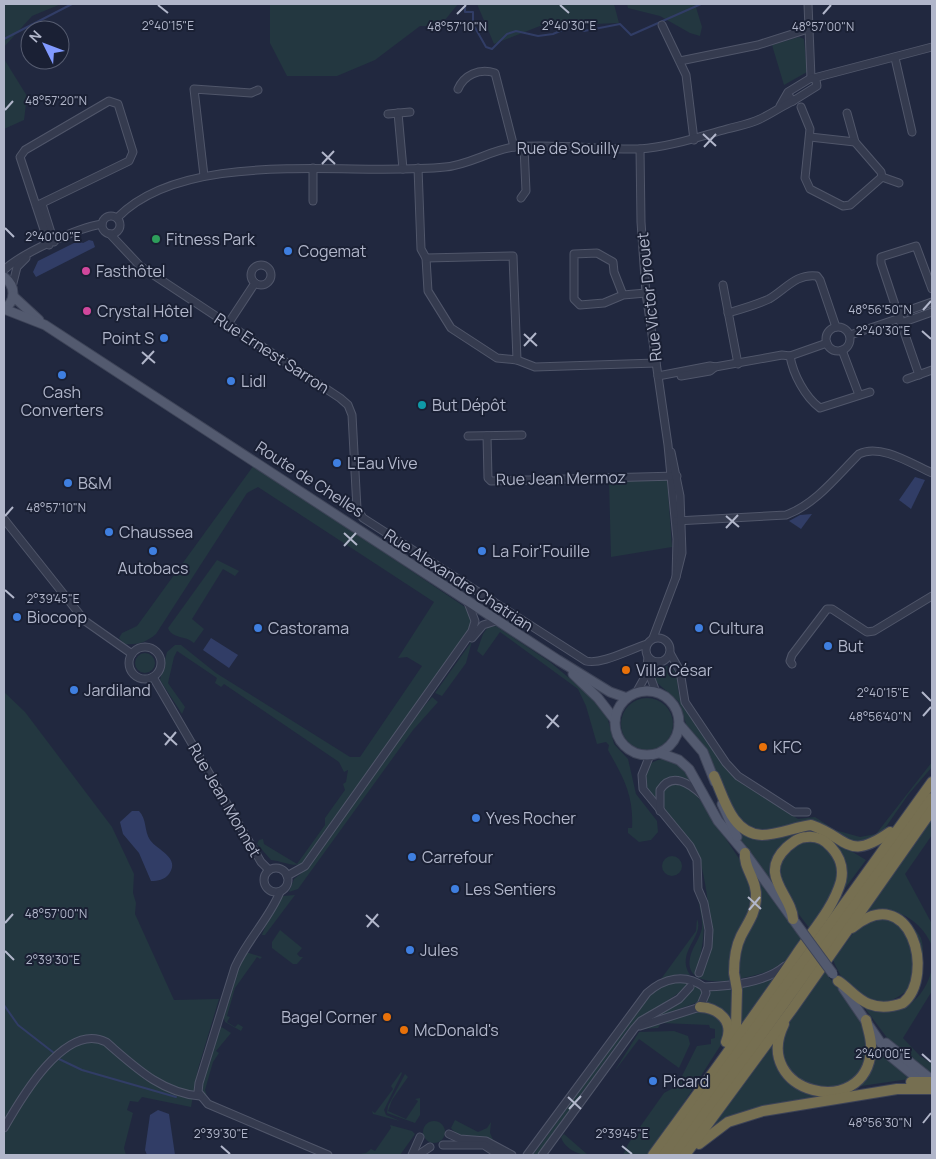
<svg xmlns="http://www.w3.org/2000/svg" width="936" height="1159" viewBox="0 0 936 1159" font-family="Manrope,sans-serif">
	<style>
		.green { fill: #233740 }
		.water { fill: #313d66 }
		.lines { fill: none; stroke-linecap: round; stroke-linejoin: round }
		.stream { stroke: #313d66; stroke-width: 2 }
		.minor-casing { stroke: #50566a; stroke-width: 9 }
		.major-casing { stroke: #3e4458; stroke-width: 11 }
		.highway-casing { stroke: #3d4357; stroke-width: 12 }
		.minor { stroke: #353b4f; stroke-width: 7 }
		.major { stroke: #535a6f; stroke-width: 9 }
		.highway { stroke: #766f51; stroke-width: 10 }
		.major-bridge-casing { stroke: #3e4458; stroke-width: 11; stroke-linecap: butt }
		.highway-bridge-casing { stroke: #3d4357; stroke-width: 12; stroke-linecap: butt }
		.major-bridge { stroke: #535a6f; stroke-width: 9 }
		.highway-bridge { stroke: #766f51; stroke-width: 10 }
		.ticks { fill: none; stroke: #b1b6ca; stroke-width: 2 }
		.leisure-dot { fill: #2e9e5b; stroke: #1a2034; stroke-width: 2 }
		.shop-dot { fill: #3f7fe0; stroke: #1a2034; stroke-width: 2 }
		.hotel-dot { fill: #d1479c; stroke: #1a2034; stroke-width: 2 }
		.culture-dot { fill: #0f9aa8; stroke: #1a2034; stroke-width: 2 }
		.food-dot { fill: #e8710a; stroke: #1a2034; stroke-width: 2 }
		.labels { text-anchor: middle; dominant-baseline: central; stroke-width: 4; stroke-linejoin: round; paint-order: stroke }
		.street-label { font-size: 16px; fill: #b1b6ca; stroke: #1a2034 }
		.poi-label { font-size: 16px; fill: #b1b6ca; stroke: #1a2034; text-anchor: start }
		.ticks-label { font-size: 12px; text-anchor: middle; fill: #b1b6ca; stroke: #1a2034; stroke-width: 4; stroke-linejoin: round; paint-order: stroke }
	</style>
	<rect width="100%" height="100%" fill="#21283f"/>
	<g class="green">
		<polygon points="4,4 61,4 32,16 4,47"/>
		<polygon points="270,4 458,4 440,26 420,26 375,60 337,76 287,76 270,43"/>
		<polygon points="477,4 614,4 619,23 540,26 494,44"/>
		<polygon points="627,4 695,4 702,27 700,36 690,33 660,16 628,8"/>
		<polygon points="799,37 804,39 807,72 784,85 772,45"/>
		<polygon points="4,59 27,96 24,120 4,129"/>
		<path d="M254,465L471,611L473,627L303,864C292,867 282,861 271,860L257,844L259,840L263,839L264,844L297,864L325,825V818L345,790L343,784L346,782L348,770L344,772L339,762L224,684L221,687L215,683L217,678L177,651L174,657L168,683L185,707L182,714L160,680L167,652L175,645H181L216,673L350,757H360L422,666L407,657L398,658L434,602L258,487L247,493L156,634C145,643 138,645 124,644L119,638L122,633L137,626Z"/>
		<polygon points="667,478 672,547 611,557 609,480"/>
		<path d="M217,560L239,571L235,576L223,569L192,619L204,629L194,643C185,635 172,639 168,628Z"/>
		<path d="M496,626L550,662L593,698L607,716L614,744L628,759L636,794L657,821L658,832L651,840L639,842L628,833V828H632C634,795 623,777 608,750L609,745L606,742L597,744L586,706L578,689L500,632L483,656L477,651L483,634L488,627Z"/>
		<polygon points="472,641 466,663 442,696 435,693"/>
		<circle cx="145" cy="663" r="10"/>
		<polygon points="669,666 677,674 678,690 683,706 725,767 740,782 798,819 815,817 835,830 860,837 876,834 932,762 932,767 908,795 879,837 869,842 848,842 815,823 759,831 740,823 687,727 679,702 655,681 656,670 660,667"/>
		<polygon points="4,692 25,712 112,827 134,874 133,893 136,903 135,914 174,1000 219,999 198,1069 191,1107 142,1097 138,1102 130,1101 127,1110 133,1113 124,1148 126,1155 4,1155"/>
		<polygon points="432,697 438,702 413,730 303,882 298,889 289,892 294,879 303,872 420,711"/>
		<circle cx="647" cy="724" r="26"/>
		<path d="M662,759L682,764L694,784L684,779L671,778L657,791L655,800C643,786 639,763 662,759Z"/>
		<path d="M670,783H682L696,794L746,869L754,896L733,980C714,983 682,983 691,954C694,945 700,938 702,928C703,919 699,907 698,897C709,908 703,957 695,972L701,975C706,967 710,957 711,947C713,930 704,861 695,848C681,826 660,819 663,790Z"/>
		<path d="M932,819V835L905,874L932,924V946C921,919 893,903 865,915V913Z"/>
		<polygon points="816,830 866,860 843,891 844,874 825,839 784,845 774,885 736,833 740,831"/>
		<polygon points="810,839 828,848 839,868 833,895 810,929 785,896 778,874 784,853 791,846"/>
		<circle cx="672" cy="866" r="10"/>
		<path d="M758,879L803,940C783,967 771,973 738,979L737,960Z"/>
		<path d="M295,895L265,935H262C262,932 279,900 283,896Z"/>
		<path d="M874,917C884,919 895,919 905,922C911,924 918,932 921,938C936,988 867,1042 833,960L861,923Z"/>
		<path d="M697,919C705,936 675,952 690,975L679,974L661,979L696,931Z"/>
		<polygon points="280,930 302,948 297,954 300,957 303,957 297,964 293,964 272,948 272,942"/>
		<polygon points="246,952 262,957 260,959 257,957 235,988 227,1016 230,1017 227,1022 235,1027 238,1024 243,1027 241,1031 225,1022 223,1015 239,963"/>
		<path d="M932,968V991L903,1038L920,1056L932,1064V1075L891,1043L864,1007C874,1007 887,1011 897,1009C917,1005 928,986 932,968Z"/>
		<path d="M825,972C838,989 856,1008 865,1028C868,1037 867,1045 866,1054C861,1083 831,1097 805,1085C792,1079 779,1053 782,1039C787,1014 809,992 825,972Z"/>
		<polygon points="774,977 741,1028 740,984"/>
		<path d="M674,982H690L704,990L701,1001L652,1019L678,1003L693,987L689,983C671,1003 646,1010 628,1029L537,1155H533L648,997L654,990Z"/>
		<polygon points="727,986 732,990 732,1025 704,1004 709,996 708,988"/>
		<polygon points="700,1009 716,1013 725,1027 722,1043 676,1115 647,1155 623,1155 628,1144 664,1093 677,1086 697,1046 711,1044 711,1039 715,1038 715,1029 710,1028 709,1025 661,1023 658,1028 642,1029 648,1025"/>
		<path d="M220,1026L231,1033L216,1051L219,1053L213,1062L205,1090L208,1099L217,1104C207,1100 202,1096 201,1085Z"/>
		<polygon points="674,1031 688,1036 690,1044 679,1068 639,1039 614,1072 639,1032"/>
		<polygon points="776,1036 777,1057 808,1093 828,1096 720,1123 706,1131"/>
		<polygon points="873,1038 908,1076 909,1079 854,1087"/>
		<polygon points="401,1072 402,1073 384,1110 386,1115 400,1121 373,1114 372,1111 375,1113 393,1089 391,1086"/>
		<polygon points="405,1074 408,1077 392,1100 388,1111 406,1119 418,1101 415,1099 420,1098 420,1115 415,1123 387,1113 388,1106"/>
		<polygon points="455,1120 478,1132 487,1128 491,1122 490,1133 494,1142 460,1138 451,1128"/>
		<circle cx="434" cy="1132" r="11"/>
		<polygon points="390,1125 412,1131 415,1134 400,1155 353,1155 366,1153 371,1149 375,1151 391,1128"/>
		<path d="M564,1134L588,1155C578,1155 564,1148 561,1137Z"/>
	</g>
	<g class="water">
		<polygon points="89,240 93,241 95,247 36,277 33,272 38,261 78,241 83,243"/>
		<polygon points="915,477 925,480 911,509 899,500"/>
		<polygon points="812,514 801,529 789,521 800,515"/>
		<polygon points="211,638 238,655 229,668 203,650"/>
		<path d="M132,811H139C147,819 144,831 150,840C157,850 181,858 169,874C164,880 158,881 151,881L139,853L123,834L120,822Z"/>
		<polygon points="158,1110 169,1114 175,1155 147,1155 145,1150 150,1115"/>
	</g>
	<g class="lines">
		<g class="stream">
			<polyline points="465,4 465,12 473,12 473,24 486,47 492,49 507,34 516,31 538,36 553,34 567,28 584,31 620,24 631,35 701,4"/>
			<polyline points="4,39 72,4"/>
			<polyline points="4,1005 18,1025 54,1053"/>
			<polyline points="59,1059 82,1070 176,1097"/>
		</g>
		<g class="minor-casing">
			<g id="minor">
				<polyline points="808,4 811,78"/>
				<polyline points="662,25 686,75 694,140"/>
				<polyline points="895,58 912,132"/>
				<polyline points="680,61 758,45 808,29"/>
				<polyline points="814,78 932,47"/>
				<path d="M458,89C464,75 479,68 495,73L514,147"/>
				<polyline points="780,106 788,92 811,78 816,80 817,86 793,101 788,95"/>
				<polyline points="801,107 810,129 805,178 810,189 843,206 850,205 882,177 881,172 855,142 847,113"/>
				<polyline points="398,113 403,169"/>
				<polyline points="388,114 410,112"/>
				<polyline points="810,137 855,142"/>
				<polyline points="640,149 641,222 646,293 668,445 677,539 676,577"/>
				<polyline points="313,168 313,201"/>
				<polyline points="418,168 421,249 426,258 428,291 451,328 497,358 517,360 535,367 656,363"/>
				<polyline points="204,176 194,89 251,93 258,90"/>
				<polyline points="882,177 899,183"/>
				<polyline points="521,198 526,191 524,147"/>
				<polyline points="42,204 54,242"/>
				<polyline points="36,206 129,161 133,152 118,104 109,101 25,150 20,157 49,245"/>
				<circle cx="111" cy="225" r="9"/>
				<path d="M117,218C187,146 353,177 445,167C469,165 491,150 514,147C555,143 598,150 639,149C670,147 698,137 727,129C738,126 750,124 760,119C771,114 782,106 793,101"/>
				<path d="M110,234L140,266L340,398L348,405L352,415L357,509L363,518L586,661C602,665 630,649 647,644"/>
				<polyline points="426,258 513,256 517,360"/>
				<circle cx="261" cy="275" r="10"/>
				<path d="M4,270C22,253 77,228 102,224"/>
				<polyline points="723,285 738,364"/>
				<polyline points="12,287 17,267 26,258"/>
				<polyline points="623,295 614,272 613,262 597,253 574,254 574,299 580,305 604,303 623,295 646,293"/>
				<polyline points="932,302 898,314 901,323 932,312"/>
				<path d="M728,313C742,309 756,305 769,299C785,290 796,273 817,276L820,280L836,327"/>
				<polyline points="898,314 881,263 881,257 916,246 932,289"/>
				<polyline points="901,323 919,375"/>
				<polyline points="228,324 255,283"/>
				<circle cx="838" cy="339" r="12"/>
				<polyline points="850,335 900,318"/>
				<polyline points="842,350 859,395"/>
				<path d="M790,356C793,374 805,397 820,408L870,392"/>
				<polyline points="658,376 710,366 715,367 782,355 790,356 827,343"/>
				<polyline points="681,376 710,371 715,367"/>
				<polyline points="907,379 932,370"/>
				<polyline points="468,436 522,435"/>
				<polyline points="487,436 488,478 491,481 677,476"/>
				<polyline points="4,519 85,621 132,654"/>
				<path d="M676,521L786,515C816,504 837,476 859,454C880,443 912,464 932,473"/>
				<circle cx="658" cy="650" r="12"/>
				<polyline points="472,638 483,625 499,620"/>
				<polyline points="653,638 676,577 682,553 680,496 671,452"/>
				<circle cx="145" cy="663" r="16"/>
				<polyline points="670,653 680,671 685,702 726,763 738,776 794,812 807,812"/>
				<polyline points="792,664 790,661 792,655 827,609 832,609 867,632 874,631 932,596"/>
				<polyline points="153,677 261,862 269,870"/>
				<polyline points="656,692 650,676 658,662"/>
				<polyline points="636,693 646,675 648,657"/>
				<polyline points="650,755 642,775 643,789 690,846 697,860 698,889 704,903 709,930 708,947 699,973"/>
				<path d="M660,811V790C672,771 690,784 702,795"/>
				<circle cx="276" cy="880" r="12"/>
				<polyline points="287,876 305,866 472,631 475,621 467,600"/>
				<path d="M280,892C269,919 247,940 235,967L199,1083L198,1092L208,1104L328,1155"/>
				<polyline points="640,1026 700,1007 706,993 704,987"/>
				<path d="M4,1128C20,1100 65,1021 106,1042C134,1066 161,1093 200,1096"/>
				<polyline points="449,1134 460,1139 486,1141 512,1155"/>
				<polyline points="443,1145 484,1145 499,1155"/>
				<polyline points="412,1155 420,1137"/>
				<polyline points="418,1155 430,1147"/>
				<path d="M527,1155L647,993C664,978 685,973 704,987C730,986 765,983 785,966"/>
				<polyline points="542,1155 634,1029 641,1021 679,999 690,987"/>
			</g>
		</g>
		<g class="major-casing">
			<g id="major">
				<path d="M4,277C16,286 16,301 4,309"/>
				<polyline points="13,296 39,320"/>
				<polyline points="4,309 45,325 558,660 610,692 627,698"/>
				<polyline points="573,674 598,698 615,720"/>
				<circle cx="647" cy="723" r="32"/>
				<polyline points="679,724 703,752 715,782"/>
				<polyline points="660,753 679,760 689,769 718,821 745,853 800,929"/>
				<polyline points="722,804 737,837"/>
				<polyline points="843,988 889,1055 923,1083"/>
				<polyline points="886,1043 932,1080"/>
			</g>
		</g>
		<g class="highway-casing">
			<g id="highway">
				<path d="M714,776C724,798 732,834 762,835C778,835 795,827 811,825C849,838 847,862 890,832"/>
				<path d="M734,973C734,960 735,948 741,936C747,924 755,914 756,900C758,880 743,868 745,853"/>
				<path d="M838,981C849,988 856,999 869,1004C879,1008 892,1007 903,1003C936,976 911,879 852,928"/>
				<path d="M700,1007C718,1008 735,1021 726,1042"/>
				<path d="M784,1024C750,1093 866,1122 871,1050C872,1039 868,1031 866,1020"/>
				<polyline points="730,1042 736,1027 737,990"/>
				<polyline points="911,1082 932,1082"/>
				<polyline points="699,1144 728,1122 763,1111 897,1089 932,1089"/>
				<path d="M653,1155C701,1089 750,1023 796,955C812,931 833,909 841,881C844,867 840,857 831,847C825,840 816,836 807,837C799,837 793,842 787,847C757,875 792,895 793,919"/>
				<polyline points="664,1155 932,782"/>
				<polyline points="675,1155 932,798"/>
				<polyline points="685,1155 793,1008 932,810"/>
			</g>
		</g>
		<use href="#minor" class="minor"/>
		<use href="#major" class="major"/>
		<use href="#highway" class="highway"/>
		<g class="major-bridge-casing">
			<polyline id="major-bridge" points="800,929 833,974"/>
		</g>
		<g class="highway-bridge-casing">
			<polyline id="highway-bridge" points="734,973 737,990"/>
		</g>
		<use href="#major-bridge" class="major-bridge"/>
		<use href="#highway-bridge" class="highway-bridge"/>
	</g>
	<path class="ticks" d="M158,5L168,13M560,5L569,13M457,14L466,5M823,14L831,5M5,110L13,101M703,134L716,146M704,147L716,134M322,152L335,164M322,164L334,151M5,228L14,237M923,310L931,301M922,331L931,339M524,334L537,346M524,346L536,333M142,352L155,363M142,364L154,351M5,516L13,507M726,516L739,527M726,528L738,515M344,533L357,545M344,546L356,533M5,590L14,598M922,692L931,701M546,715L559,727M923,716L931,707M547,728L558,715M164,733L177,745M165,745L176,732M748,897L761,909M749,910L760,897M366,915L379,927M5,923L13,914M367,927L378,914M5,951L14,960M922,1054L931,1062M568,1097L581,1109M569,1109L581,1096M923,1123L931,1113M221,1146L230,1154M622,1146L632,1154"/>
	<circle class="leisure-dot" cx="156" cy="239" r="5"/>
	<g class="shop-dot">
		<circle cx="288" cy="251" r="5"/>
		<circle cx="164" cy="338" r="5"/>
		<circle cx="62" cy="375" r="5"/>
		<circle cx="231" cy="381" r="5"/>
		<circle cx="337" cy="463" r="5"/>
		<circle cx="68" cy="483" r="5"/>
		<circle cx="109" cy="532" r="5"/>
		<circle cx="153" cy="551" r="5"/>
		<circle cx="482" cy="551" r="5"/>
		<circle cx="17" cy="617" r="5"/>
		<circle cx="258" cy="628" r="5"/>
		<circle cx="699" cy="628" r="5"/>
		<circle cx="828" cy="646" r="5"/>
		<circle cx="74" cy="690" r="5"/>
		<circle cx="476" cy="818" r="5"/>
		<circle cx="412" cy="857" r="5"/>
		<circle cx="455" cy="889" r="5"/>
		<circle cx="410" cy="950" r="5"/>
		<circle cx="653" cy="1081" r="5"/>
	</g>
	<g class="hotel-dot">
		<circle cx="86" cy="271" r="5"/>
		<circle cx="87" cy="311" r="5"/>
	</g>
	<circle class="culture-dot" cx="422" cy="405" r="5"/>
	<g class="food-dot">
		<circle cx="626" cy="670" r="5"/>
		<circle cx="763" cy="747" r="5"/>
		<circle cx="387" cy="1017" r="5"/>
		<circle cx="404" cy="1030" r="5"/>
	</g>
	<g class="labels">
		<g class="street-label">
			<text x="568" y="148">Rue de Souilly</text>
			<text transform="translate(649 297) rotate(-96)">Rue Victor Drouet</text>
			<text transform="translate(272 353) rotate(33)">Rue Ernest Sarron</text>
			<text transform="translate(561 478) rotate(-1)">Rue Jean Mermoz</text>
			<text transform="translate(310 479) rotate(33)">Route de Chelles</text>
			<text transform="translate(459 580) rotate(33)">Rue Alexandre Chatrian</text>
			<text transform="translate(225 800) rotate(60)">Rue Jean Monnet</text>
		</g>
		<g class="poi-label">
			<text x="166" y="239">Fitness Park</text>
			<text x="298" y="251">Cogemat</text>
			<text x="96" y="271">Fasthôtel</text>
			<text x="97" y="311">Crystal Hôtel</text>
			<text x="154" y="338" text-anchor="end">Point S</text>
			<text x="241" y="381">Lidl</text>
			<text x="62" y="392" text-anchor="middle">Cash<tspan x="62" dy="18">Converters</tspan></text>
			<text x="432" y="405">But Dépôt</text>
			<text x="347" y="463">L'Eau Vive</text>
			<text x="78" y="483">B&amp;M</text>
			<text x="119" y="532">Chaussea</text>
			<text x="492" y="551">La Foir'Fouille</text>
			<text x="153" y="568" text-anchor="middle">Autobacs</text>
			<text x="27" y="617">Biocoop</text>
			<text x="268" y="628">Castorama</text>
			<text x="709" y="628">Cultura</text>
			<text x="838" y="646">But</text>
			<text x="636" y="670">Villa César</text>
			<text x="84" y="690">Jardiland</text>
			<text x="773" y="747">KFC</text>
			<text x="486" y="818">Yves Rocher</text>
			<text x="422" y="857">Carrefour</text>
			<text x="465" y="889">Les Sentiers</text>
			<text x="420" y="950">Jules</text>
			<text x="377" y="1017" text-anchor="end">Bagel Corner</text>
			<text x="414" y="1030">McDonald's</text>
			<text x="663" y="1081">Picard</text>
		</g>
	</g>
	<g class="ticks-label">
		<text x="168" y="30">2°40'15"E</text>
		<text x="569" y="30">2°40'30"E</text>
		<text x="457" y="31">48°57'10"N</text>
		<text x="823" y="31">48°57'00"N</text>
		<text x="56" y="105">48°57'20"N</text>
		<text x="53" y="241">2°40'00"E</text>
		<text x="880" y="314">48°56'50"N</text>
		<text x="883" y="335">2°40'30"E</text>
		<text x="56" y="512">48°57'10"N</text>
		<text x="53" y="603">2°39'45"E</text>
		<text x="883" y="697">2°40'15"E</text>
		<text x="880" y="721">48°56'40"N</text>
		<text x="56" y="918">48°57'00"N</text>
		<text x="53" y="964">2°39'30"E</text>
		<text x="883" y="1058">2°40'00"E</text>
		<text x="880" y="1127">48°56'30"N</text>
		<text x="221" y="1138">2°39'30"E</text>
		<text x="622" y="1138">2°39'45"E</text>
	</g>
	<rect width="936" height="1159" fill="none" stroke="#b1b6ca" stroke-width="10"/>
	<g transform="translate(45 45) rotate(312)"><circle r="24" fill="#1a2034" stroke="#565c70"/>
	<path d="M0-4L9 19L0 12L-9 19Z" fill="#819aff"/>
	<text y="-8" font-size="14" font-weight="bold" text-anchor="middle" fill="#b1b6ca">N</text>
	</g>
</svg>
